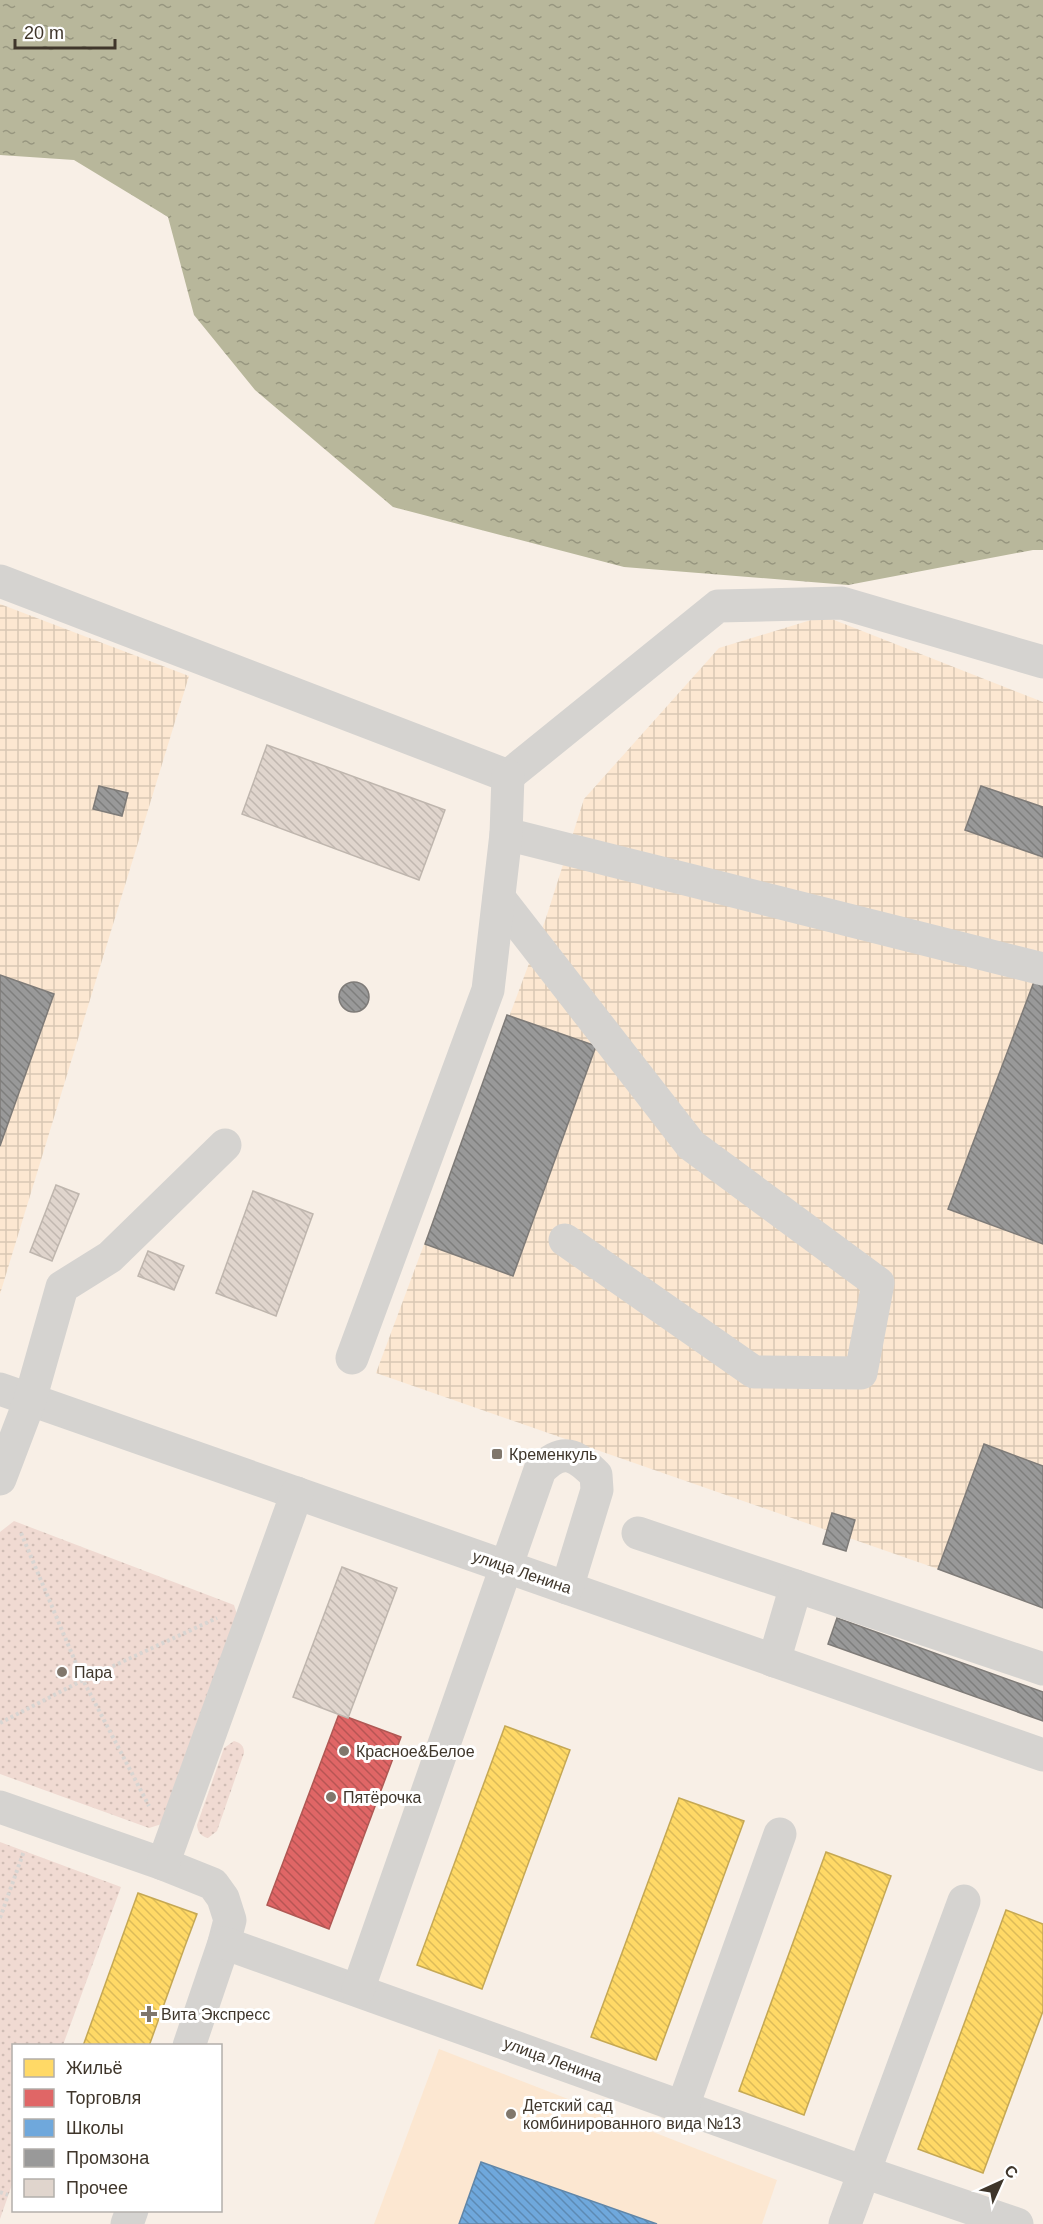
<svg xmlns="http://www.w3.org/2000/svg" width="1043" height="2224" viewBox="0 0 1043 2224" font-family="Arial,sans-serif">
	<style>
		.built { fill: #fce7d1 }
		.industrial { fill: url(#industrial-grid) }
		.green { fill: url(#green-dots) }
		.water { fill: url(#water-ripples) }
		.homes { fill: url(#homes-back-hatch); stroke: #c5a854; stroke-width: 1.5 }
		.shops { fill: url(#shops-back-hatch); stroke: #b05854; stroke-width: 1.5 }
		.schools { fill: url(#schools-back-hatch); stroke: #6186a7; stroke-width: 1.5 }
		.industry { fill: url(#industry-back-hatch); stroke: #7e7b78; stroke-width: 1.5 }
		.building { fill: url(#building-back-hatch); stroke: #bfb6ae; stroke-width: 1.5 }
		.lines { fill: none; stroke-linecap: round; stroke-linejoin: round }
		.path { stroke: #d8d5d2; stroke-width: 4; stroke-dasharray: 3 3; stroke-linecap: butt }
		.minor { stroke: #d5d3d0; stroke-width: 33 }
		.poi-dot { fill: #80776c; stroke: #fff; stroke-width: 2 }
		.labels { text-anchor: middle; dominant-baseline: central; stroke-width: 6; stroke-linejoin: round; paint-order: stroke }
		.poi-label { font-size: 16px; fill: #3f362b; stroke: #fff; text-anchor: start }
		.street-label { font-size: 16px; fill: #3f362b; stroke: #fff }
	</style>
	<defs>
		<pattern id="industrial-grid" width="8" height="8" patternUnits="userSpaceOnUse" patternTransform="scale(1.5)"><rect width="8" height="8" fill="#fce7d1"/><path d="M0 4h8M4 0v8" fill="none" stroke="#d9c7b4"/></pattern>
		<pattern id="green-dots" width="8" height="8" patternUnits="userSpaceOnUse" patternTransform="scale(1.5)"><rect width="8" height="8" fill="#f0dad2"/><path d="M2 2h.1M6 6h.1" fill="none" stroke="#cfbcb4" stroke-width="1.8" stroke-linecap="round"/></pattern>
		<pattern id="water-ripples" width="26" height="14" patternUnits="userSpaceOnUse" patternTransform="scale(1.5)"><rect width="26" height="14" fill="#b8b79b"/><path d="M2 4q2-2 4 0t4 0M15 11q2-2 4 0t4 0" fill="none" stroke="#97967f"/></pattern>
		<pattern id="homes-back-hatch" width="6" height="6" patternUnits="userSpaceOnUse" patternTransform="scale(1.5)"><rect width="6" height="6" fill="#ffd966"/><path d="M-1 5l2 2M0 0l6 6M5-1l2 2" fill="none" stroke="#dcbb59"/></pattern>
		<pattern id="shops-back-hatch" width="6" height="6" patternUnits="userSpaceOnUse" patternTransform="scale(1.5)"><rect width="6" height="6" fill="#e06666"/><path d="M-1 5l2 2M0 0l6 6M5-1l2 2" fill="none" stroke="#b75554"/></pattern>
		<pattern id="schools-back-hatch" width="6" height="6" patternUnits="userSpaceOnUse" patternTransform="scale(1.5)"><rect width="6" height="6" fill="#6fa8dc"/><path d="M-1 5l2 2M0 0l6 6M5-1l2 2" fill="none" stroke="#5d8ab3"/></pattern>
		<pattern id="industry-back-hatch" width="6" height="6" patternUnits="userSpaceOnUse" patternTransform="scale(1.5)"><rect width="6" height="6" fill="#999"/><path d="M-1 5l2 2M0 0l6 6M5-1l2 2" fill="none" stroke="#7e7e7d"/></pattern>
		<pattern id="building-back-hatch" width="6" height="6" patternUnits="userSpaceOnUse" patternTransform="scale(1.5)"><rect width="6" height="6" fill="#e0d5cd"/><path d="M-1 5l2 2M0 0l6 6M5-1l2 2" fill="none" stroke="#c1b7b0"/></pattern>
	</defs>
	<rect width="100%" height="100%" fill="#f8efe6"/>
	<polygon class="built" points="439,2049 777,2180 762,2224 374,2224"/>
	<g class="industrial">
		<polygon points="0,604 189,676 0,1294"/>
		<polygon points="824,616 1043,702 1043,1608 938,1569 376,1373 546,918 584,799 719,648"/>
	</g>
	<g class="green">
		<polygon points="14,1521 234,1605 240,1624 168,1822 149,1828 0,1774 0,1532"/>
		<path d="M234,1741C240,1743 244,1745 244,1753L217,1831L208,1838C200,1836 198,1832 197,1825L224,1748Z"/>
		<polygon points="0,1842 121,1887 63,2045 14,2046 13,2182 0,2219"/>
	</g>
	<polygon class="water" points="0,0 1043,0 1043,550 1033,550 848,585 624,567 393,507 255,390 194,315 168,217 74,160 0,155"/>
	<g class="homes">
		<polygon points="505,1726 570,1750 482,1989 417,1965"/>
		<polygon points="679,1798 744,1821 656,2060 591,2037"/>
		<polygon points="826,1852 891,1876 804,2115 739,2091"/>
		<polygon points="138,1893 197,1914 185,1946 149,2046 83,2046"/>
		<polygon points="1006,1910 1043,1924 1043,2011 983,2173 918,2149"/>
	</g>
	<polygon class="shops" points="339,1714 401,1737 329,1929 267,1905"/>
	<polygon class="schools" points="481,2162 657,2224 459,2224"/>
	<g class="industry">
		<polygon points="99,786 128,793 122,816 93,809"/>
		<polygon points="981,786 1043,807 1043,857 965,830"/>
		<polygon points="0,975 54,994 0,1146"/>
		<polygon points="1035,979 1043,982 1043,1244 948,1209"/>
		<circle cx="354" cy="997" r="15"/>
		<polygon points="507,1015 596,1046 513,1276 425,1244"/>
		<polygon points="984,1444 1043,1466 1043,1608 938,1569"/>
		<polygon points="832,1513 855,1520 846,1551 823,1544"/>
		<polygon points="837,1618 1043,1692 1043,1721 828,1644"/>
	</g>
	<g class="building">
		<polygon points="267,745 445,810 419,880 242,814"/>
		<polygon points="56,1185 79,1194 52,1261 30,1252"/>
		<polygon points="253,1191 313,1214 276,1316 216,1293"/>
		<polygon points="148,1251 184,1266 174,1290 138,1276"/>
		<polygon points="342,1567 397,1588 348,1718 293,1697"/>
	</g>
	<g class="lines">
		<g class="path">
			<polyline points="21,1533 83,1680 149,1806"/>
			<polyline points="0,1723 83,1680 217,1618"/>
			<polyline points="0,1918 24,1851"/>
			<polyline points="0,2192 8,2195"/>
		</g>
		<g class="minor">
			<polyline points="0,581 508,776 718,606 842,603 1043,662"/>
			<polyline points="506,834 1043,969"/>
			<polyline points="499,898 691,1145 878,1283 861,1373 754,1372 565,1240"/>
			<polyline points="352,1358 488,990 506,834 508,776"/>
			<polyline points="0,1389 1043,1755"/>
			<polyline points="0,1479 30,1400 62,1287 110,1257 225,1145"/>
			<polyline points="638,1533 1043,1669"/>
			<polyline points="774,1661 796,1586"/>
			<polyline points="0,1807 163,1864 213,1884 223,1898 230,1920 224,1943 189,2046"/>
			<polyline points="163,1864 297,1493"/>
			<polyline points="224,1943 864,2172 1017,2224"/>
			<path d="M358,1990L540,1470C563,1447 575,1454 596,1475L597,1490L567,1588"/>
			<polyline points="683,2106 780,1834"/>
			<polyline points="127,2224 132,2210"/>
			<polyline points="845,2224 964,1901"/>
		</g>
	</g>
	<g class="poi-dot">
		<rect x="491" y="1448" width="12" height="12" rx="3"/>
		<circle cx="62" cy="1672" r="6"/>
		<circle cx="344" cy="1751" r="6"/>
		<circle cx="331" cy="1797" r="6"/>
		<path d="M146 2005h6v6h6v6h-6v6h-6v-6h-6v-6h6z"/>
		<circle cx="511" cy="2114" r="6"/>
	</g>
	<g class="labels">
		<g class="poi-label">
			<text x="509" y="1454">Кременкуль</text>
			<text x="74" y="1672">Пара</text>
			<text x="356" y="1751">Красное&amp;Белое</text>
			<text x="343" y="1797">Пятёрочка</text>
			<text x="161" y="2014">Вита Экспресс</text>
			<text x="523" y="2105">Детский сад<tspan x="523" dy="18">комбинированного вида №13</tspan></text>
		</g>
		<g class="street-label">
			<text transform="translate(522 1572) rotate(19)">улица Ленина</text>
			<text transform="translate(553 2060) rotate(20)">улица Ленина</text>
		</g>
	</g>
	<rect x="12" y="2044" width="210" height="168" fill="#ffffff" stroke="#b2afaa" stroke-width="1.5"/>
	<rect x="24" y="2059" width="30" height="18" fill="#ffd966" stroke="#b2afaa" stroke-width="1.5"/>
	<text x="66" y="2074" font-size="18" fill="#3f362b">Жильё</text>
	<rect x="24" y="2089" width="30" height="18" fill="#e06666" stroke="#b2afaa" stroke-width="1.5"/>
	<text x="66" y="2104" font-size="18" fill="#3f362b">Торговля</text>
	<rect x="24" y="2119" width="30" height="18" fill="#6fa8dc" stroke="#b2afaa" stroke-width="1.5"/>
	<text x="66" y="2134" font-size="18" fill="#3f362b">Школы</text>
	<rect x="24" y="2149" width="30" height="18" fill="#999999" stroke="#b2afaa" stroke-width="1.5"/>
	<text x="66" y="2164" font-size="18" fill="#3f362b">Промзона</text>
	<rect x="24" y="2179" width="30" height="18" fill="#e0d5cd" stroke="#b2afaa" stroke-width="1.5"/>
	<text x="66" y="2194" font-size="18" fill="#3f362b">Прочее</text>
	<g transform="translate(1001 2182) rotate(45)" stroke="#ffffff" stroke-width="4.5" paint-order="stroke">
	<path d="M0-4.5L10 22L0 15L-10 22Z" fill="#3f362b"/>
	<text y="-9" font-size="16" font-weight="bold" text-anchor="middle" fill="#3f362b">С</text>
	</g>
	<path d="M15 39v9h100v-9" fill="none" stroke="#3f362b" stroke-width="3"/>
	<text x="24" y="39" font-size="18" fill="#3f362b" stroke="#ffffff" stroke-width="4.5" paint-order="stroke">20 m</text>
</svg>
